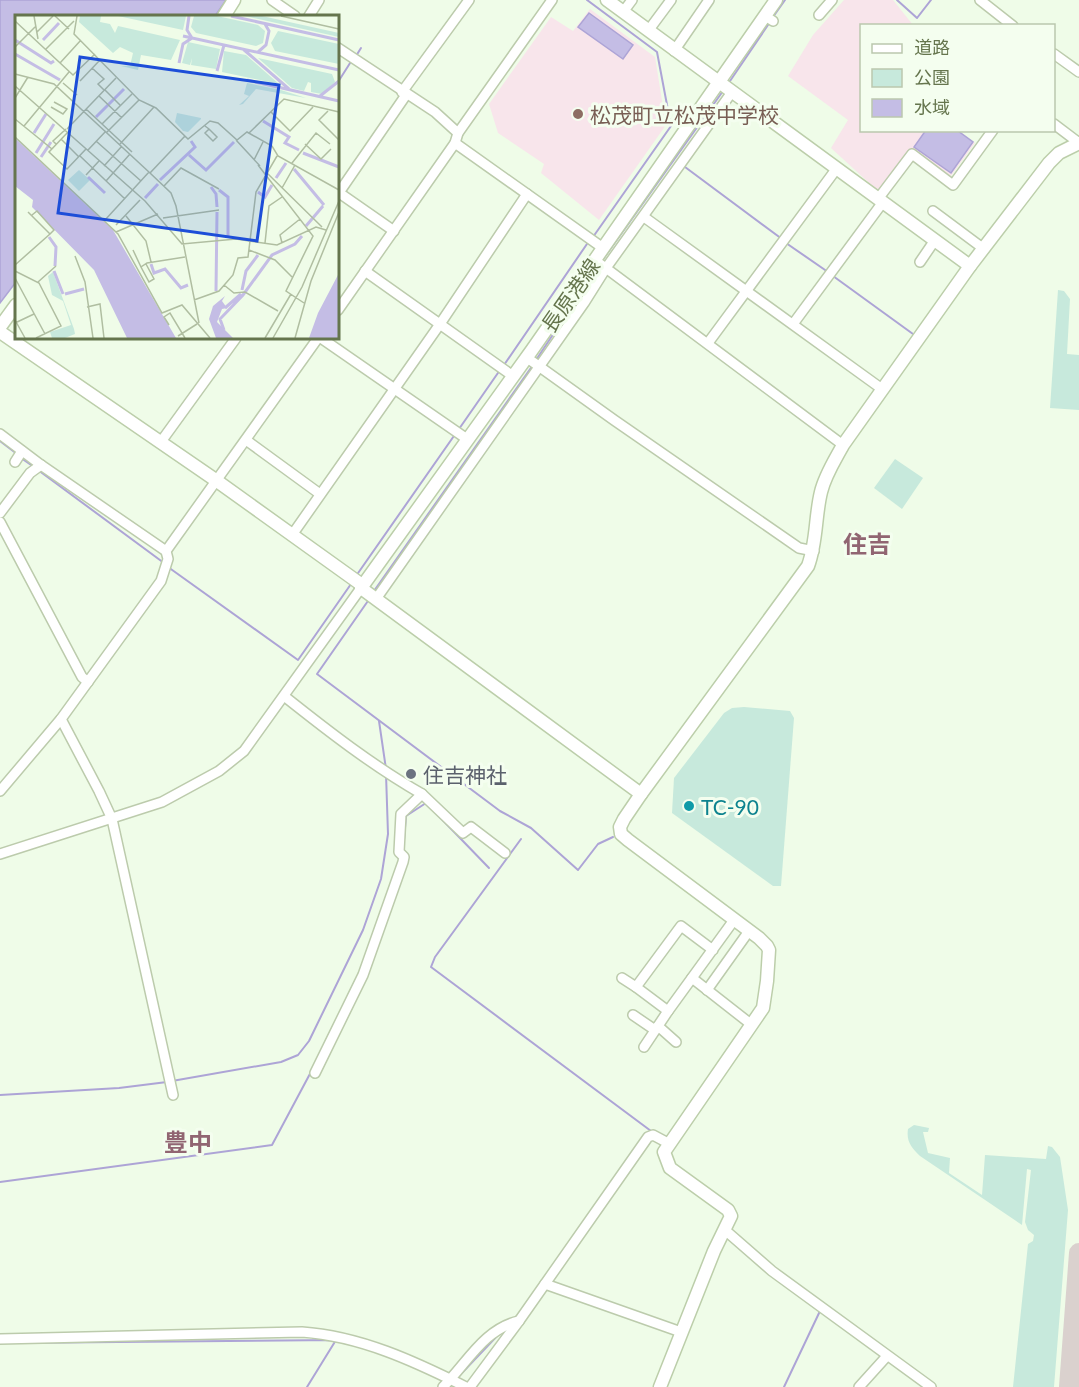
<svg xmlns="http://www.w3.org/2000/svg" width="1079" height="1387" viewBox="0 0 1079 1387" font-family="Lato,'Noto Sans JP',sans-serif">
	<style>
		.education { fill: #f8e5eb }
		.green { fill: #c7e9dc }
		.water { fill: #c4bde5; stroke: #ada4d6; stroke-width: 1.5 }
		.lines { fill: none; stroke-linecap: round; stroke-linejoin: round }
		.stream { stroke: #ada4d6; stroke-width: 2 }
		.taxiway { stroke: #dad1ce; stroke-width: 20 }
		.street-casing { stroke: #bccbac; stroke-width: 12 }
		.secondary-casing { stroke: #bcceaa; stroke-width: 15 }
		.street { stroke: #fff; stroke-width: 9 }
		.secondary { stroke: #fff; stroke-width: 12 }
		.education-dot { fill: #8d6e63; stroke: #f4feef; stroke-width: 2 }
		.worship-dot { fill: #6b7280; stroke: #f4feef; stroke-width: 2 }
		.culture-dot { fill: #0f9aa8; stroke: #f4feef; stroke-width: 2 }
		.labels { text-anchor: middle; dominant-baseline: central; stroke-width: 6; stroke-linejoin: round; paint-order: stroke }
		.education-label { font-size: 21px; fill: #785e54; stroke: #f4feef; text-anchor: start }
		.street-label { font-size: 21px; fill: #65754d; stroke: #f4feef }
		.worship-label { font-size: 21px; fill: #5b616d; stroke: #f4feef; text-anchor: start }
		.culture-label { font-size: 21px; fill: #0d838f; stroke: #f4feef; text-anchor: start }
		.quarter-label { font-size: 24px; font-weight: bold; fill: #916572; stroke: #f4feef }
		.inset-river { fill: none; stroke: #c4bde5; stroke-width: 3 }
		.inset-road { fill: none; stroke: #b0bea1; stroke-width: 1.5 }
		.view { fill: #1d4ed8; fill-opacity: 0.15; stroke: #1d4ed8; stroke-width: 3 }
		.inset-edge { fill: none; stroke: #65754d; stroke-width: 3 }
	</style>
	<rect width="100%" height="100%" fill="#effce8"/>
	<g class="education">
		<polygon points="844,0 893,0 913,25 862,26 862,130 959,131 975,143 951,176 911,149 878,191 831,148 848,120 788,76 813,35"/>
		<polygon points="590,9 655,57 666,125 599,220 541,173 544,164 498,133 489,104 551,17 573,31"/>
	</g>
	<g class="green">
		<polygon points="1058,290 1064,291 1070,299 1067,354 1079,355 1079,410 1050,408"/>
		<polygon points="895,459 923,478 902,509 874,488"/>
		<polygon points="744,707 790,711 794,718 781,886 773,886 672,813 674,778 724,713 732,708"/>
		<path d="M914,1125L929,1128L928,1132H923L928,1153L950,1158L949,1173L982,1195L985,1155L1046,1159L1048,1146L1052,1147L1060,1157L1068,1210L1054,1387H1013L1028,1244L1033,1241L1034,1235L1028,1230L1025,1222L1031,1170L1027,1169L1022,1225L920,1156C912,1148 906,1142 908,1129Z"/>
	</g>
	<g class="water">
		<polygon points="0,0 226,0 215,16 16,16 16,282 0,303"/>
		<polygon points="589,13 633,45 623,59 578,27"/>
		<polygon points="926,130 958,131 973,142 951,173 914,147"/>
	</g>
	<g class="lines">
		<g class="stream">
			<polyline points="587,0 657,52 671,126 593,237"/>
			<polyline points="897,0 917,18 931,0"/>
			<polyline points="773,17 785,0"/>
			<polyline points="356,56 361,48"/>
			<polyline points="338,82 352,60"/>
			<polyline points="728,84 770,22"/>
			<polyline points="685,167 782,239"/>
			<polyline points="786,243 828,272"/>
			<polyline points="601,262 723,91"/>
			<polyline points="833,276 913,334"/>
			<polyline points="536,360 598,267"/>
			<polyline points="504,365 589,241"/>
			<polyline points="459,429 500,370"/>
			<polyline points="0,441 17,454"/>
			<polyline points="21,458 34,467"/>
			<polyline points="38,470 164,563"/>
			<polyline points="168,567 298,660 351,584"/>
			<polyline points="356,576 456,433"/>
			<polyline points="374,591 533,365"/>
			<polyline points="370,598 317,674 500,811 531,828 578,870 598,844 613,837"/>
			<polyline points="379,721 386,769"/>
			<polyline points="430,807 489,868"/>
			<polyline points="521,839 435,957 431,967 651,1131"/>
			<polyline points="403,852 406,816 426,803"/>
			<polyline points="172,1081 281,1062 298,1055 309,1041 363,930 381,879 388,834 386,774"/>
			<polyline points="0,1095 119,1088 167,1082"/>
			<polyline points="0,1182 272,1145 312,1070"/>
			<polyline points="8,1343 336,1340 307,1387"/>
			<polyline points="459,1376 498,1335"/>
			<polyline points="784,1387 820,1311"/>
		</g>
		<polyline class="taxiway" points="1069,1387 1079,1253"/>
		<g class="street-casing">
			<g id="street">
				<polyline points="272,0 295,16"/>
				<polyline points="980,0 1013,26"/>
				<polyline points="623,12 632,0"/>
				<polyline points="819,15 832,0"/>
				<polyline points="309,16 319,0"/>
				<polyline points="765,16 773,21"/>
				<polyline points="648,31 671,0"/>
				<polyline points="338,48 435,112 458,133"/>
				<polyline points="674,51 709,0"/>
				<polyline points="1054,54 1079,72"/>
				<polyline points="402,92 469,0"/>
				<polyline points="1054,124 1079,143"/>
				<polyline points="455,143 603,248"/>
				<polyline points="338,192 394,231"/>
				<polyline points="338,194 406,95"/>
				<polyline points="878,199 912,154 953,185 993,130"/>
				<polyline points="933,211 984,249"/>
				<polyline points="644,217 882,389"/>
				<polyline points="595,260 843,445"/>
				<polyline points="920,262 935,240"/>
				<polyline points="365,271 513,376"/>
				<polyline points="338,310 455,143 458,133 552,0"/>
				<polyline points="793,324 883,202"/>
				<polyline points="321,338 467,439"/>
				<polyline points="708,343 837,168"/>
				<polyline points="526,357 614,420 799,548 814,551"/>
				<polyline points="0,434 41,465 166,551"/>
				<polyline points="246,440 320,494"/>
				<polyline points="160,443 236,338"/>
				<polyline points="15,462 22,451"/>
				<polyline points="0,513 30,473 41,465"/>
				<polyline points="0,522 82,677 88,682"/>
				<polyline points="292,535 440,324 527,194"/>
				<polyline points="376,599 584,303 606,268 732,92"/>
				<path d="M284,696C328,731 373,766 422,794L401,814L399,852L404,857L403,862L363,975L315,1073"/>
				<polyline points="61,719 99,791 112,819 173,1095"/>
				<polyline points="0,791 61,719 161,581 168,559 166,551 318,338"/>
				<polyline points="422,794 463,833 471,827 505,853"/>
				<polyline points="0,854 162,802 219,771 244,751 361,588"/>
				<polyline points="713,950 681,926 636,987 668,1011 734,920"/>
				<polyline points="622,978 636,987"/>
				<polyline points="692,978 752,1025"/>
				<polyline points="707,990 749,931"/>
				<polyline points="633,1015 655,1030"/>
				<polyline points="658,1026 676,1042"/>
				<polyline points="644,1047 668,1011"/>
				<polyline points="725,1230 772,1271 931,1387"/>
				<polyline points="545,1284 681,1332"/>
				<path d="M0,1339L302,1332C360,1336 414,1361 466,1387"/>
				<path d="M443,1387C467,1363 484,1329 519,1321"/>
				<polyline points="470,1387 519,1321 648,1137 653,1135 668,1143"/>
				<polyline points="859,1387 887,1356"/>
			</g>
		</g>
		<g class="secondary-casing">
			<g id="secondary">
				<polyline points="607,0 970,266"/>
				<polyline points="224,16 234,0"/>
				<polyline points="0,327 16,305"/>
				<polyline points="0,332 217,481 362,585"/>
				<polyline points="641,794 361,588 532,350 776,0"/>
				<path d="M660,1387L714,1251L731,1216L728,1210L670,1168L664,1152L763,1008L767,981L769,950L767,946L759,938L628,840L621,834L620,827L624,819L641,794L808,566C817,542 815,516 821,492C825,475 835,460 843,445L970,266L1049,163L1059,153L1079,143"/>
			</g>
		</g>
		<use href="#street" class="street"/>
		<use href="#secondary" class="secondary"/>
	</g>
	<circle class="education-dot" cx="578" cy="114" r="6"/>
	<circle class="worship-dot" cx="411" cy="774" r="6"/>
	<circle class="culture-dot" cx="689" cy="806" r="6"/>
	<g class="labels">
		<g class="education-label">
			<text x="590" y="114">松茂町立松茂中学校</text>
		</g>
		<g class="street-label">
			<text transform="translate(570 295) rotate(-55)">長原港線</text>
		</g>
		<g class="worship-label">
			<text x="423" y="774">住吉神社</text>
		</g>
		<g class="culture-label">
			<text x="701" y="806">TC-90</text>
		</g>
		<g class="quarter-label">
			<text x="867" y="543">住吉</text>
			<text x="188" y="1141">豊中</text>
		</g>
	</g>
	<g transform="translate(15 15)">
		<rect width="324" height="324" fill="#effce8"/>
		<path d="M65,1H86L85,7L95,9L100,18L103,11L165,25L156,45L126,40L123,55L106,51H115L118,38L105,32L98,38L64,7ZM103,1H171L168,15ZM179,1H202L243,10L250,16L248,28L241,31L181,18L176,12ZM230,1H247L324,18V22ZM263,16L324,29V49L260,36L256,28ZM173,27L205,34L201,54L176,50L177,43L175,50L167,48ZM209,36L231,40L264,69L207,57ZM243,43L317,59L320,67L307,79L296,77V68L293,67L289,76L277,73ZM232,68L266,75L291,83L241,74L228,89L224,90L234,81L229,79ZM162,98L186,103V104L173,117L168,116L160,107ZM64,155L75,165L64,176L53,165ZM38,257L59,314L60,319L50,323H37L35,317L56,310L48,286L37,280L33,261Z" fill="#c7e9dc"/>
		<path d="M0,123L98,215L161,323H112L79,255L17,192L18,185L0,171ZM324,258V323H294L303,298ZM210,281L207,286L212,293L207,294L202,307L218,323H201L194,304L198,291Z" fill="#c4bde5"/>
		<path class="inset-river" d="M216,1L324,25M168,21L324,55M0,25L36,48L39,46M28,25L44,8M228,34L274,74M243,37L251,30L254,16L250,9M0,39L45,65M164,48L168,29L177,23L172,15L174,1M202,56L209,30M232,65L324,86M305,81L324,66M81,102L109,74M248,106L274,122L270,128L284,135M19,118L31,99M21,138L39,109M288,138L324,152M174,140L191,155L219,127M26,142L36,127M279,154L309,190M73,162L90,178M261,163L271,148M145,165L180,132L176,126M196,172L201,179L202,192M204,175L213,182V222M243,177L250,182L257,170M130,183L143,169M291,211L308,191M34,222L41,232L40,251M136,249L139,258L150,254L166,273L173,270M39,256L48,279M227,275L231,256L243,240M201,276L202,197M50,279L69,274M210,293L226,279M209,315L205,304L228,280L257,240L280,229L287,221"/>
		<path class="inset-road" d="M19,1L23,24M40,1L54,14M62,1L59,19L124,85L141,93L173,124L195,106L203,108L222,125L232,117L257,131L263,141L324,175M266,1L324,14M0,6L58,60L80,39M22,17L38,1M0,32L21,11M31,34L59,6M45,48L66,25M77,53L89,64L83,69L89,75M0,59L39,69L135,158M65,66L85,45M48,68L62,80M0,71L130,186L167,229L221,224L262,230L301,212L311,215M90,75L105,90M84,81L107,103M0,83L13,62M36,92L48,99L52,94L39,87M71,94L117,137M313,96L304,105L324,125M256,97L275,116L298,92M0,104L37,134M87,109L117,79M9,111L54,57M190,111L194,114L202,122L198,126L190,118L194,114M52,114L101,63M53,117L34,137L52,154L71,134M92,117L124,85M234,118L269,84L324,97M170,121L135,158L156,178L161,191L184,308M0,122L103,219L147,298L167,290L195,323M46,124L64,142M221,125L245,151M81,126L126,166M41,129L38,126L51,114M105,129L139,92M290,129L306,144L316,134M73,135L91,116M65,141L110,184M239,145L248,127M277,148L301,118L315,129M243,150L298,221L271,276L289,288M89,151L107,131M251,157L307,212M71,160L84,146M91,166L115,139M149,171L166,153L204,174M267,173L280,150M13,197L35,219L39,215L22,196L17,200M111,201L131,226L136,247M148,203L204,195M90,205L134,157M101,210L125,185M101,217L143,199M250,228L254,191L267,182M267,228L265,220L285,204M118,235L126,252M234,235L260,245L277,262M60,241L70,267L78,323M131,249L139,264L134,267L126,252L132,248L170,242M0,250L35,219M0,256L24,268L46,311L21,323M0,263L30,319M23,267L41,251M209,270L219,278L230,277L263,296M179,285L204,276L218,260L223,243L233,242L241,177L262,141M72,292L85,289L89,323M0,305L10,323M0,308L19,299M154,310L149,302L155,298L170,323M163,321L182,309M250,323L276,279M258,323L287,272L324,186M280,323L296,266L324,197"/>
		<path class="view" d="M65,42L264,70L242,226L43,198Z"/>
		<rect width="324" height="324" class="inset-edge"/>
	</g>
	<rect x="860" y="24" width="195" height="108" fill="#f4feef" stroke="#bbc7ae" stroke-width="1.5"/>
	<rect x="872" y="44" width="30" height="9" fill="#ffffff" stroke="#bbc7ae" stroke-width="1.5"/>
	<text x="914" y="54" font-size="18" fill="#65754d">道路</text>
	<rect x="872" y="69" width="30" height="18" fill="#c7e9dc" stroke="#bbc7ae" stroke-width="1.5"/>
	<text x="914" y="84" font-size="18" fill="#65754d">公園</text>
	<rect x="872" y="99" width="30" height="18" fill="#c4bde5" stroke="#bbc7ae" stroke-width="1.5"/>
	<text x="914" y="114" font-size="18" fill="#65754d">水域</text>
</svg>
